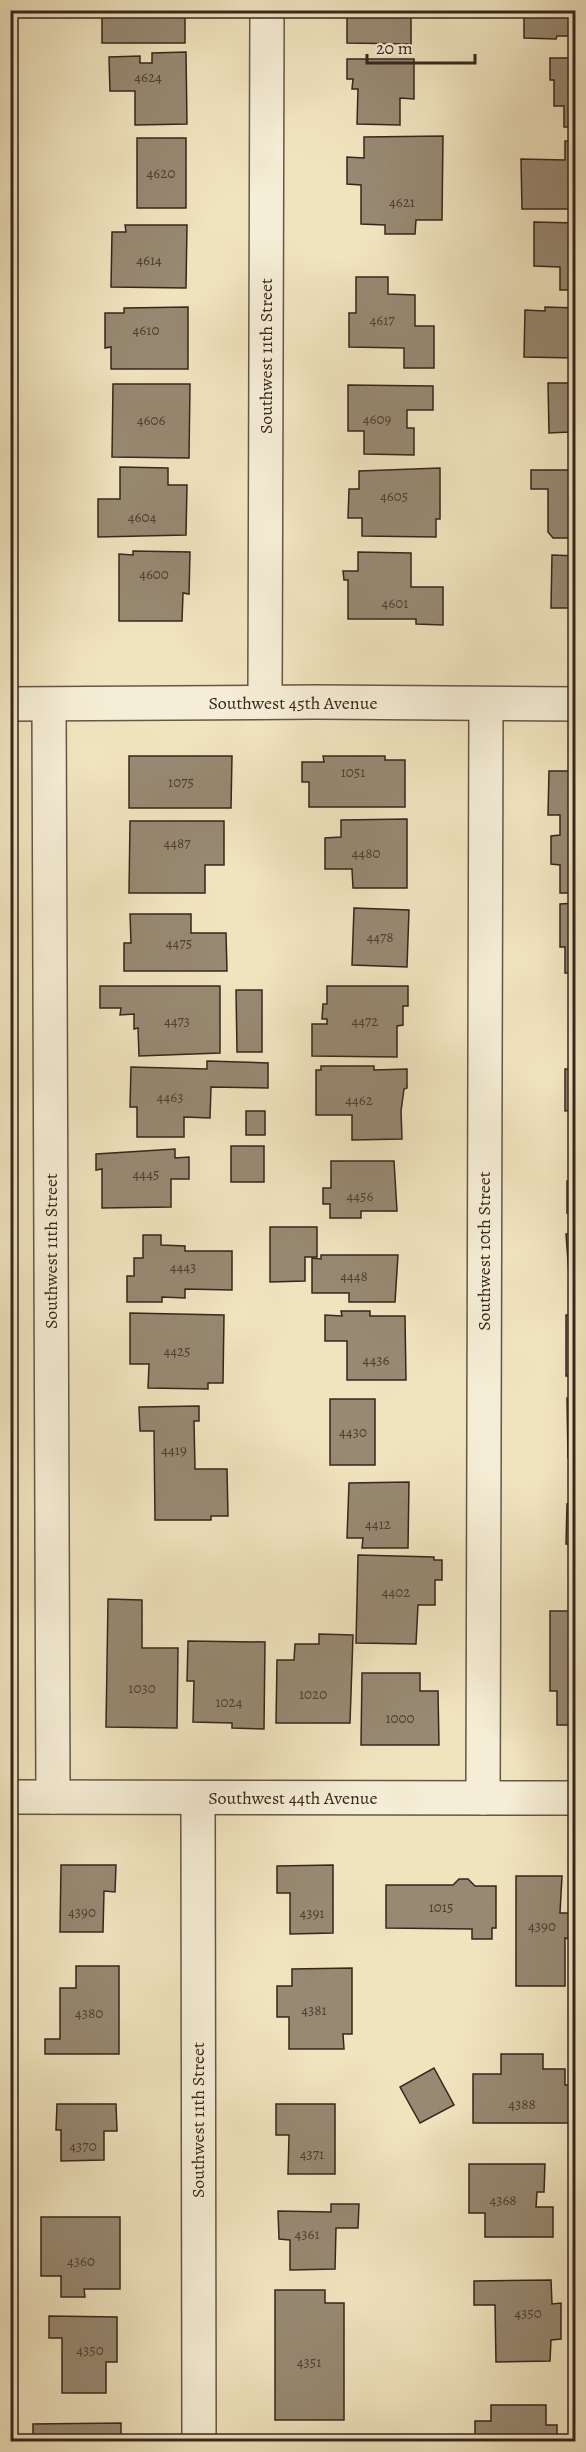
<svg xmlns="http://www.w3.org/2000/svg" width="586" height="2452" viewBox="0 0 586 2452" font-family="Alegreya,serif">
	<style>
		.building { fill: #978972; stroke: #37261e; stroke-width: 1.5 }
		.lines { fill: none; stroke-linecap: round; stroke-linejoin: round }
		.street-casing { stroke: #655646; stroke-width: 36 }
		.street { stroke: #f5edd5; stroke-width: 33 }
		.labels { text-anchor: middle; dominant-baseline: central; stroke-width: 5; stroke-linejoin: round; paint-order: stroke }
		.number-label { font-size: 15px; fill: #4f3f33 }
		.street-label { font-size: 18px; fill: #37261e; stroke: #f5edd5 }
	</style>
	<rect width="100%" height="100%" fill="#f0e4bf"/>
	<filter id="stains"><feTurbulence type="fractalNoise" baseFrequency=".00333" numOctaves="4"/><feColorMatrix values="0 0 0 0 .2 0 0 0 0 .09 0 0 0 0 .02 0 0 0 .5 -.17"/></filter>
	<radialGradient id="worn" r=".72"><stop offset=".6" stop-color="#630" stop-opacity="0"/><stop offset="1" stop-color="#630" stop-opacity=".3"/></radialGradient>
	<g class="building">
		<rect x="102" y="10" width="83" height="33"/>
		<polygon points="347,10 427,10 427,13 411,13 411,44 347,43"/>
		<polygon points="524,10 576,10 576,36 557,36 556,39 524,38"/>
		<polygon points="186,52 187,124 135,125 135,91 110,91 109,57 140,56 140,63 152,63 152,53"/>
		<polygon points="550,58 576,58 576,127 564,127 564,106 554,106 554,80 550,80"/>
		<polygon points="347,59 414,59 414,99 400,98 400,125 357,124 358,89 352,89 353,79 347,79"/>
		<polygon points="443,136 442,220 416,220 415,234 385,234 385,225 361,224 361,185 347,184 347,157 364,158 364,137"/>
		<rect x="137" y="138" width="49" height="70"/>
		<polygon points="565,141 576,141 576,209 522,209 521,159 565,160"/>
		<polygon points="534,222 576,223 576,290 560,290 560,267 534,266"/>
		<polygon points="125,225 187,225 186,288 111,287 112,232 126,232"/>
		<polygon points="356,277 388,277 388,294 415,295 415,326 434,326 434,368 404,368 404,348 349,347 349,313 356,313"/>
		<polygon points="188,307 188,369 111,369 111,347 105,348 105,313 124,313 124,308"/>
		<polygon points="545,307 576,308 576,358 524,357 525,310 545,311"/>
		<polygon points="548,383 576,383 576,456 569,456 569,432 549,433"/>
		<polygon points="113,384 190,384 189,458 112,457"/>
		<polygon points="348,385 433,386 433,410 407,410 407,428 414,428 414,455 364,454 364,431 348,431"/>
		<rect x="10" y="467" width="2" height="38"/>
		<polygon points="120,467 168,468 168,485 187,485 186,535 98,537 98,499 120,499"/>
		<polygon points="440,468 440,519 436,519 436,537 362,536 362,518 348,518 349,489 359,489 359,471"/>
		<polygon points="531,470 576,470 576,538 553,538 548,532 548,489 531,489"/>
		<polygon points="133,551 190,552 189,594 183,593 182,621 119,621 119,554 133,555"/>
		<polygon points="358,552 411,553 411,587 443,587 443,625 416,624 416,619 348,619 348,580 344,580 343,571 358,571"/>
		<polygon points="552,555 576,556 576,613 574,608 551,608"/>
		<rect x="10" y="583" width="7" height="38"/>
		<polygon points="129,756 232,756 231,808 129,808"/>
		<polygon points="323,756 385,756 385,760 405,760 405,807 309,807 309,782 302,782 302,762 324,762"/>
		<polygon points="549,771 576,771 576,893 560,893 560,865 551,864 551,836 560,835 560,815 548,815"/>
		<polygon points="407,819 407,888 353,888 352,869 325,869 325,838 341,837 341,820"/>
		<polygon points="130,821 224,821 224,865 205,865 205,893 129,893"/>
		<polygon points="576,903 576,973 565,973 565,947 560,947 560,904"/>
		<polygon points="354,908 409,910 407,967 352,965"/>
		<polygon points="130,914 191,914 191,933 226,933 227,971 124,971 124,943 131,943"/>
		<polygon points="100,986 220,986 220,1053 139,1056 138,1028 134,1029 134,1014 120,1015 121,1008 100,1008"/>
		<polygon points="327,986 408,986 408,1006 403,1006 403,1025 397,1026 397,1057 312,1056 312,1024 327,1024 327,1019 322,1019 323,1004 327,1004"/>
		<polygon points="236,990 262,990 262,1052 237,1052"/>
		<polygon points="207,1061 268,1063 268,1088 211,1087 210,1118 184,1117 184,1137 137,1137 137,1107 130,1107 131,1067 207,1069"/>
		<polygon points="321,1066 374,1066 374,1070 407,1069 407,1088 404,1089 401,1111 402,1139 352,1140 352,1115 316,1115 316,1070 321,1070"/>
		<polygon points="565,1069 576,1069 576,1130 575,1110 565,1111"/>
		<rect x="246" y="1111" width="19" height="24"/>
		<rect x="231" y="1146" width="33" height="36"/>
		<polygon points="175,1149 175,1158 189,1157 189,1179 171,1179 171,1207 102,1208 102,1169 96,1170 96,1154"/>
		<polygon points="331,1161 394,1161 397,1211 361,1211 361,1218 330,1218 330,1204 323,1204 323,1188 331,1188"/>
		<rect x="567" y="1181" width="9" height="32"/>
		<polygon points="270,1227 317,1227 317,1257 305,1257 305,1281 270,1282"/>
		<polygon points="566,1234 576,1234 576,1276 569,1275"/>
		<polygon points="143,1235 161,1235 161,1245 185,1246 185,1251 232,1251 232,1290 185,1289 185,1298 162,1297 162,1302 127,1302 127,1276 134,1276 134,1258 143,1258"/>
		<polygon points="321,1255 398,1255 395,1302 349,1302 349,1293 312,1293 312,1258 321,1259"/>
		<polygon points="341,1311 370,1311 370,1316 405,1316 406,1380 347,1380 347,1341 325,1341 325,1315 342,1316"/>
		<polygon points="130,1313 224,1315 223,1383 208,1383 208,1389 148,1388 149,1364 130,1364"/>
		<rect x="566" y="1315" width="10" height="61"/>
		<polygon points="567,1398 576,1398 576,1458 568,1458"/>
		<rect x="330" y="1399" width="45" height="66"/>
		<polygon points="199,1406 199,1421 194,1421 195,1469 227,1469 228,1516 211,1516 211,1520 155,1520 154,1431 140,1431 139,1407"/>
		<polygon points="409,1482 408,1548 362,1548 363,1538 347,1538 349,1483"/>
		<polygon points="573,1482 576,1482 576,1544 566,1544 567,1504 573,1503"/>
		<polygon points="358,1555 434,1557 434,1560 442,1560 442,1580 435,1580 435,1605 418,1605 416,1644 356,1643"/>
		<polygon points="108,1599 142,1600 142,1648 178,1648 177,1728 106,1727"/>
		<polygon points="550,1611 576,1611 576,1725 557,1725 557,1691 550,1691"/>
		<polygon points="319,1634 353,1635 350,1723 276,1723 277,1660 294,1660 295,1644 319,1644"/>
		<polygon points="188,1641 265,1642 264,1729 232,1728 232,1723 193,1722 194,1681 187,1681"/>
		<polygon points="362,1673 420,1673 420,1691 438,1691 439,1745 361,1745"/>
		<polygon points="61,1865 116,1865 115,1892 104,1891 103,1932 60,1932"/>
		<polygon points="333,1865 333,1933 290,1934 290,1893 277,1893 277,1866"/>
		<polygon points="516,1876 562,1876 560,1913 569,1913 569,1939 565,1938 565,1986 516,1986"/>
		<polygon points="459,1879 468,1879 475,1886 496,1886 496,1928 492,1928 492,1939 472,1939 472,1929 386,1928 386,1885 453,1885"/>
		<polygon points="76,1966 119,1966 119,2054 45,2054 45,2039 60,2039 60,1988 76,1988"/>
		<polygon points="352,1968 352,2034 343,2034 344,2049 289,2049 289,2017 277,2017 277,1986 292,1986 292,1969"/>
		<polygon points="501,2054 543,2054 543,2069 565,2069 565,2085 571,2085 571,2123 473,2123 473,2074 501,2074"/>
		<polygon points="434,2068 454,2105 420,2123 400,2087"/>
		<polygon points="57,2104 116,2104 117,2131 104,2131 104,2160 61,2161 61,2130 56,2130"/>
		<polygon points="276,2104 335,2104 335,2174 288,2174 289,2135 276,2135"/>
		<polygon points="469,2164 545,2164 544,2192 537,2192 536,2207 553,2207 553,2237 485,2237 485,2213 469,2213"/>
		<polygon points="331,2204 359,2204 358,2228 336,2228 335,2269 290,2270 290,2240 279,2239 278,2211 331,2212"/>
		<polygon points="41,2217 120,2217 120,2289 84,2289 85,2297 61,2297 61,2276 41,2276"/>
		<polygon points="551,2280 552,2304 561,2303 561,2339 551,2340 550,2361 496,2362 495,2305 474,2305 474,2281"/>
		<polygon points="275,2290 325,2290 325,2303 344,2303 344,2420 275,2420"/>
		<polygon points="49,2316 117,2317 117,2362 106,2362 106,2393 62,2393 62,2338 49,2338"/>
		<polygon points="491,2405 546,2405 546,2425 557,2425 557,2442 475,2442 475,2421 491,2421"/>
		<polygon points="121,2423 121,2442 33,2442 33,2424"/>
	</g>
	<g class="lines">
		<g class="street-casing">
			<g id="street">
				<polyline points="265,702 267,10"/>
				<polyline points="10,704 317,702 576,704"/>
				<polyline points="49,705 53,1797"/>
				<polyline points="10,1797 576,1798"/>
				<polyline points="198,1798 199,2442"/>
				<polyline points="483,1798 486,704"/>
			</g>
		</g>
		<use href="#street" class="street"/>
	</g>
	<g class="labels">
		<g class="number-label">
			<text x="148" y="77">4624</text>
			<text x="161" y="173">4620</text>
			<text x="402" y="202">4621</text>
			<text x="149" y="260">4614</text>
			<text x="382" y="320">4617</text>
			<text x="146" y="330">4610</text>
			<text x="377" y="419">4609</text>
			<text x="151" y="420">4606</text>
			<text x="394" y="496">4605</text>
			<text x="142" y="517">4604</text>
			<text x="154" y="574">4600</text>
			<text x="395" y="603">4601</text>
			<text x="353" y="772">1051</text>
			<text x="181" y="782">1075</text>
			<text x="177" y="843">4487</text>
			<text x="366" y="853">4480</text>
			<text x="380" y="937">4478</text>
			<text x="179" y="943">4475</text>
			<text x="177" y="1021">4473</text>
			<text x="365" y="1021">4472</text>
			<text x="170" y="1097">4463</text>
			<text x="359" y="1100">4462</text>
			<text x="146" y="1174">4445</text>
			<text x="360" y="1196">4456</text>
			<text x="183" y="1267">4443</text>
			<text x="354" y="1276">4448</text>
			<text x="177" y="1351">4425</text>
			<text x="376" y="1360">4436</text>
			<text x="353" y="1432">4430</text>
			<text x="174" y="1450">4419</text>
			<text x="378" y="1524">4412</text>
			<text x="396" y="1592">4402</text>
			<text x="142" y="1688">1030</text>
			<text x="313" y="1694">1020</text>
			<text x="229" y="1702">1024</text>
			<text x="400" y="1718">1000</text>
			<text x="441" y="1907">1015</text>
			<text x="82" y="1912">4390</text>
			<text x="312" y="1913">4391</text>
			<text x="542" y="1926">4390</text>
			<text x="314" y="2010">4381</text>
			<text x="89" y="2013">4380</text>
			<text x="522" y="2104">4388</text>
			<text x="83" y="2146">4370</text>
			<text x="312" y="2154">4371</text>
			<text x="503" y="2200">4368</text>
			<text x="307" y="2234">4361</text>
			<text x="81" y="2261">4360</text>
			<text x="528" y="2313">4350</text>
			<text x="90" y="2350">4350</text>
			<text x="309" y="2362">4351</text>
		</g>
		<g class="street-label">
			<text transform="translate(266 356) rotate(-90)">Southwest 11th Street</text>
			<text x="293" y="703">Southwest 45th Avenue</text>
			<text transform="translate(51 1251) rotate(-90)">Southwest 11th Street</text>
			<text transform="translate(484 1251) rotate(-90)">Southwest 10th Street</text>
			<text x="293" y="1798">Southwest 44th Avenue</text>
			<text transform="translate(198 2120) rotate(-90)">Southwest 11th Street</text>
		</g>
	</g>
	<rect width="586" height="2452" fill="none" stroke="#f0e4bf" stroke-width="36"/>
	<rect x="12" y="12" width="562" height="2428" fill="none" stroke="#37261e" stroke-width="3"/>
	<rect x="18" y="18" width="550" height="2416" fill="none" stroke="#37261e" stroke-width="1.5"/>
	<path d="M367 54v9h108v-9" fill="none" stroke="#37261e" stroke-width="3"/>
	<text x="376" y="54" font-size="18" fill="#37261e" stroke="#f5edd5" stroke-width="4.5" paint-order="stroke">20 m</text>
	<rect width="100%" height="100%" filter="url(#stains)"/>
	<rect width="100%" height="100%" fill="url(#worn)"/>
</svg>
